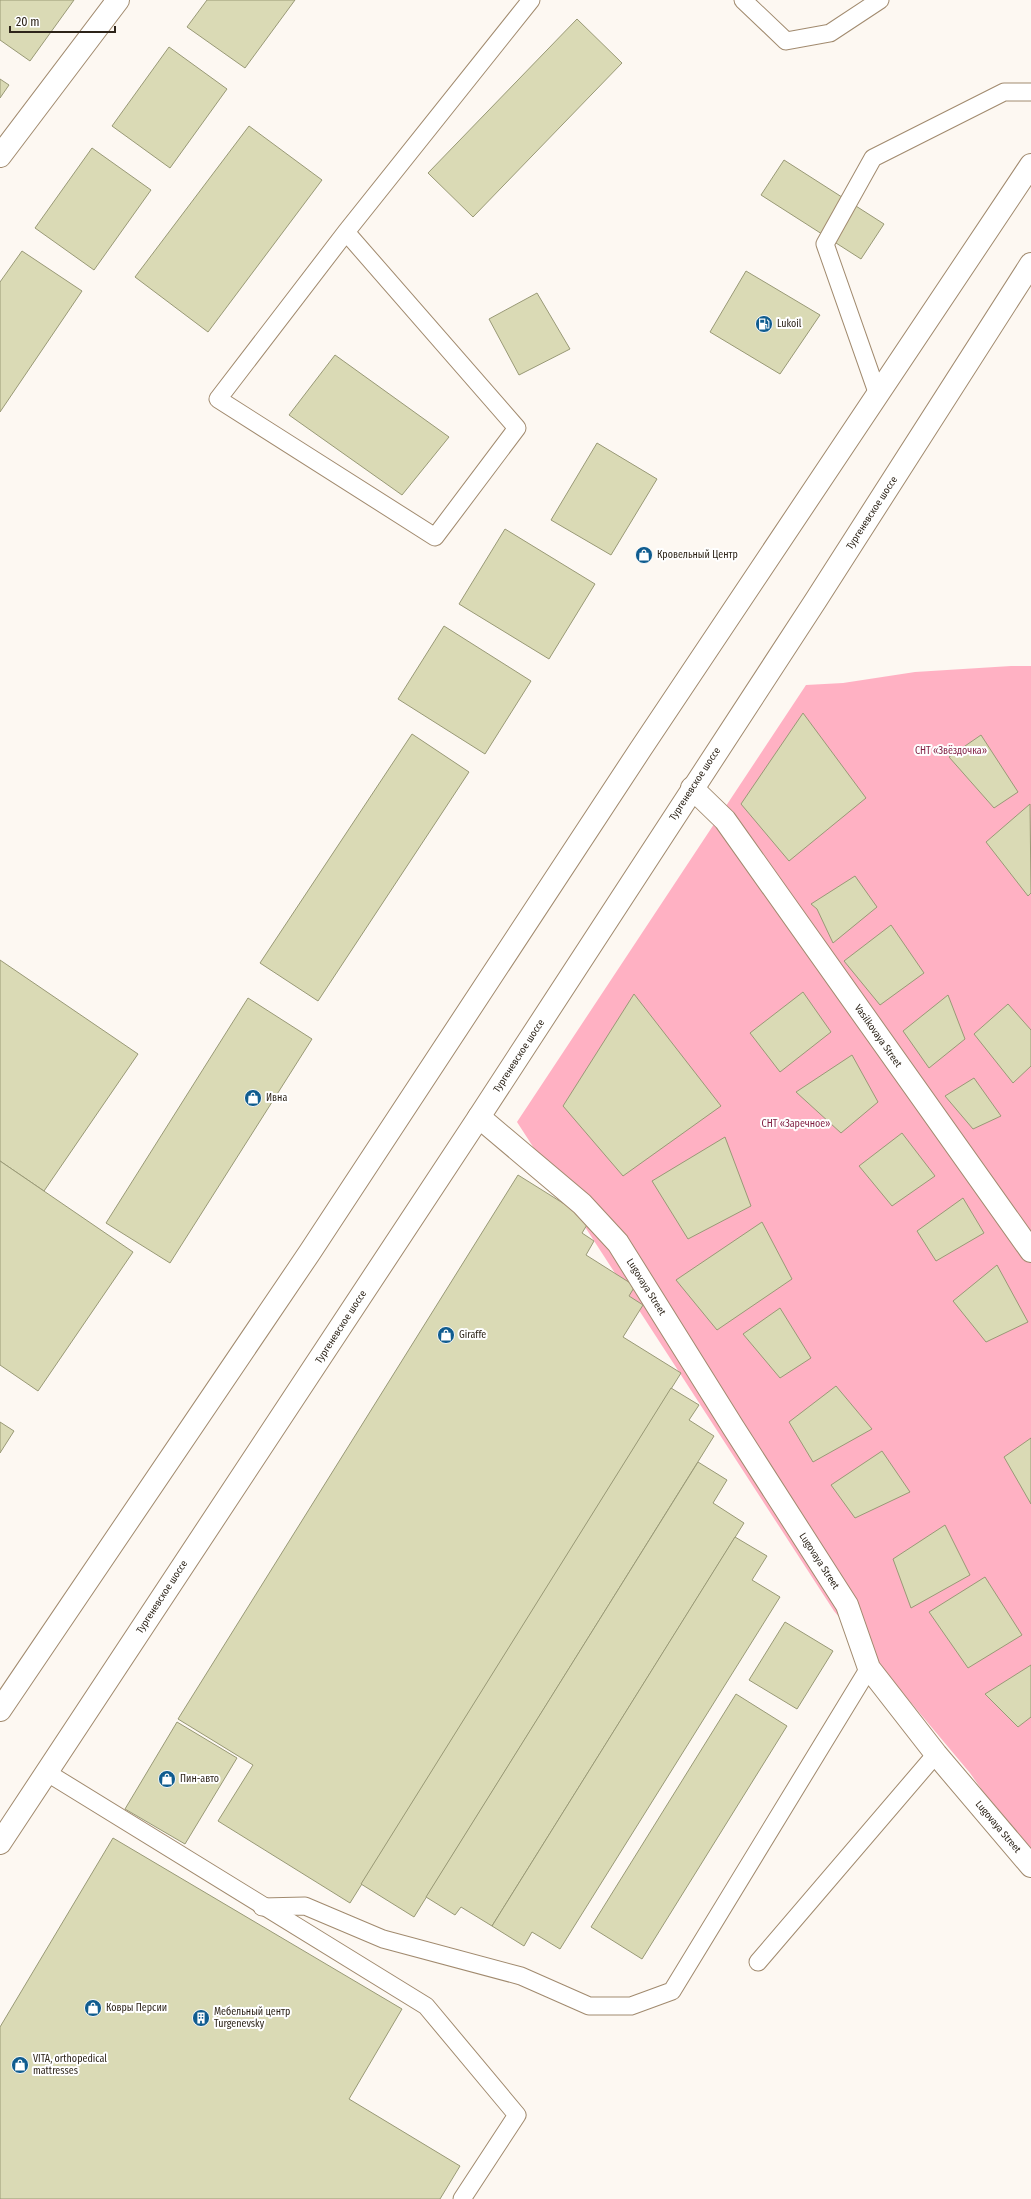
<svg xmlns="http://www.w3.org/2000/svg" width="1031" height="2199" viewBox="0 0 1031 2199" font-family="'Fira Sans Condensed',sans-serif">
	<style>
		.green { fill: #ffb1c3 }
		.building { fill: #dadab5; stroke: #999976 }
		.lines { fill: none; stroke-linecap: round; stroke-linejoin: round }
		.service-casing { stroke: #a18a6e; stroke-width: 19 }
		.minor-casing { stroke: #a18a6e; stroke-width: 24 }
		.trunk-casing { stroke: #a18a6e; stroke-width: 24 }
		.service { stroke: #fff; stroke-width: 17 }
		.minor { stroke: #fff; stroke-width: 22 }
		.trunk { stroke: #fff; stroke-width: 22 }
		.labels { text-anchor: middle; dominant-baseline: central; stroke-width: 4; stroke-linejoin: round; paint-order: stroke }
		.poi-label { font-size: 10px; fill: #2d2419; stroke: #fff; text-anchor: start }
		.street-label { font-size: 10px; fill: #2d2419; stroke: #fff }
		.park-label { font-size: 10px; fill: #7f1d40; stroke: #fff }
	</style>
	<rect width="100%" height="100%" fill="#fdf8f2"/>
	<polygon class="green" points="1011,666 1031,666 1031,1860 970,1773 834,1611 517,1122 806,685 843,683 915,672"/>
	<g class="building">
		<polygon points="0,0 74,0 30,61 0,40"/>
		<polygon points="207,0 295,0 245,68 187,27"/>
		<polygon points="577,19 622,63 473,217 428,173"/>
		<polygon points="169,47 227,89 170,168 112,126"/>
		<polygon points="0,79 9,85 0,98"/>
		<polygon points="249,126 322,180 208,332 135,277"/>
		<polygon points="92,148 151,190 94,270 35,228"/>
		<polygon points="784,160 884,224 861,259 761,195"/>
		<polygon points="22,251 82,291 0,412 0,282"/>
		<polygon points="746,271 820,315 780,374 710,332"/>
		<polygon points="537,293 570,349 519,375 489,319"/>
		<polygon points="335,355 449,437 402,495 289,415"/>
		<polygon points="597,443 657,479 611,555 551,520"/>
		<polygon points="505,529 595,584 549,659 459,604"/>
		<polygon points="444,626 531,681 485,754 398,699"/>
		<polygon points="803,713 866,798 789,861 741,804"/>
		<polygon points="412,734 469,772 318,1001 260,963"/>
		<polygon points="981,735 1018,792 994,808 949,757"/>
		<polygon points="1030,804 1031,893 1028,896 986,842"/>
		<polygon points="855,876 877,907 833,943 817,909 811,904"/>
		<polygon points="891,925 924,973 880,1005 844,961"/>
		<polygon points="0,960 138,1054 44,1191 0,1161"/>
		<polygon points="803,992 831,1032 780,1072 750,1033"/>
		<polygon points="634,994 721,1106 623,1176 563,1106"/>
		<polygon points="948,995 965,1039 929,1068 903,1031"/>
		<polygon points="248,998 312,1039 170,1263 106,1223"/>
		<polygon points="1008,1004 1031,1030 1031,1066 1013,1083 974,1034"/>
		<polygon points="852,1055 878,1102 841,1133 796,1092"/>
		<polygon points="974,1078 1001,1116 973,1129 945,1096"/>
		<polygon points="902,1133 935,1176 892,1206 859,1166"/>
		<polygon points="725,1137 751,1206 688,1239 652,1181"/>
		<polygon points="0,1161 133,1252 38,1391 0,1365"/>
		<polygon points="518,1175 590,1220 582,1233 594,1241 586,1255 635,1286 629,1296 643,1305 623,1337 681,1373 350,1903 218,1821 253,1765 178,1719"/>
		<polygon points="963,1198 984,1233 936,1261 917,1231"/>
		<polygon points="762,1222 792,1279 717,1330 676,1280"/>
		<polygon points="997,1265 1028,1322 986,1342 953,1301"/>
		<polygon points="780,1308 811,1358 780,1378 743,1334"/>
		<polygon points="836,1386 872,1429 813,1462 789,1422"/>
		<polygon points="671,1388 699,1405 689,1420 714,1436 414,1917 361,1884"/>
		<polygon points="0,1422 14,1431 0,1453"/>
		<polygon points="1031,1438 1031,1504 1004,1457"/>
		<polygon points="882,1451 910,1492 855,1518 831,1485"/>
		<polygon points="698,1462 727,1480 713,1503 744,1523 492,1926 461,1907 455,1915 426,1897"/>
		<polygon points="945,1525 970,1575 911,1608 893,1559"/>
		<polygon points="735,1537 767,1556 752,1580 780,1597 560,1949 532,1932 524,1946 492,1926"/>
		<polygon points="985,1577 1022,1635 968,1668 929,1612"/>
		<polygon points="785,1622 833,1651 797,1709 749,1680"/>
		<polygon points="1031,1665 1031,1717 1018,1727 985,1694"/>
		<polygon points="736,1694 787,1726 642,1959 591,1927"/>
		<polygon points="177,1722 237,1758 185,1844 125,1809"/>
		<polygon points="113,1838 402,2009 349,2099 460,2166 440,2199 0,2199 0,2027"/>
	</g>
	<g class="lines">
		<g class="service-casing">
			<g id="service">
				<polyline points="743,0 786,41 830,33 880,0"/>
				<polyline points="346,232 517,428 435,537 218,399 346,232 531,0"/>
				<polyline points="878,395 825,244 873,158 1004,92 1031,92"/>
				<polyline points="46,1772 426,2006 517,2115 462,2199"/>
				<polyline points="262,1907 305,1906 383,1939 521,1976 589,2006 631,2006 672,1991 869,1668"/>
				<polyline points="758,1962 936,1754"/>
			</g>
		</g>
		<g class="minor-casing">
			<g id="minor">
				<polyline points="0,156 118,0"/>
				<polyline points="692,788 725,820 1031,1251"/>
				<polyline points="479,1117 582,1204 618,1243 733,1427 847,1605 869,1668 936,1754 1031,1866"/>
			</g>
		</g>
		<g class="trunk-casing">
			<g id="trunk">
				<polyline points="0,1710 310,1252 640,750 1031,165"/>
				<polyline points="0,1843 479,1117 816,600 1031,264"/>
			</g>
		</g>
		<use href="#service" class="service"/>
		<use href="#minor" class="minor"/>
		<use href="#trunk" class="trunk"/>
	</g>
	<defs>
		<g id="fuel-disc" transform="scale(0.9)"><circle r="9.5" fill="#105c8f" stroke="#fff"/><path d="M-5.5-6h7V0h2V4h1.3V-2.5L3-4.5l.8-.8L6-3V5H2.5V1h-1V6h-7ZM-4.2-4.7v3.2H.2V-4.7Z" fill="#fff"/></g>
		<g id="shop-disc" transform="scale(0.9)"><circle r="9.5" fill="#105c8f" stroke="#fff"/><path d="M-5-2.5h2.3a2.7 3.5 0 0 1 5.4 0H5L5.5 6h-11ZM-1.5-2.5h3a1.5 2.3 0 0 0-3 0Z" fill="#fff"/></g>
		<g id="building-disc" transform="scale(0.9)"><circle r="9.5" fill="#105c8f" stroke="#fff"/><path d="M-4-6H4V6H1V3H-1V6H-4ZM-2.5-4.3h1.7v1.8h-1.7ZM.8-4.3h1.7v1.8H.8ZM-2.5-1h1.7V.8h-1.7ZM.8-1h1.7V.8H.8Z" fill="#fff"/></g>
	</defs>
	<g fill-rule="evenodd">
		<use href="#fuel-disc" x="764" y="324"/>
		<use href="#shop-disc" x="644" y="555"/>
		<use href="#shop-disc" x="253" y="1098"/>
		<use href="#shop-disc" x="446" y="1335"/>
		<use href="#shop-disc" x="167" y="1779"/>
		<use href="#shop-disc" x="93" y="2008"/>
		<use href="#building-disc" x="201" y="2018"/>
		<use href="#shop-disc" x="20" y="2065"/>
	</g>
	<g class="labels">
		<g class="poi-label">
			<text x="777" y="324">Lukoil</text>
			<text x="657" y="555">Кровельный Центр</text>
			<text x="266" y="1098">Ивна</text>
			<text x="459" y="1335">Giraffe</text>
			<text x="180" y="1779">Пин-авто</text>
			<text x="106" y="2008">Ковры Персии</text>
			<text x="214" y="2012">Мебельный центр<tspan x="214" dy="12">Turgenevsky</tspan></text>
			<text x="33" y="2059">VITA, orthopedical<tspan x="33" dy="12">mattresses</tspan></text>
		</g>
		<g class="street-label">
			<text transform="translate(872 513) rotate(-57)">Тургеневское шоссе</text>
			<text transform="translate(695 784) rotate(-57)">Тургеневское шоссе</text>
			<text transform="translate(878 1036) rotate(55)">Vasilkovaya Street</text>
			<text transform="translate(519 1056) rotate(-57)">Тургеневское шоссе</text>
			<text transform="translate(646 1287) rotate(58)">Lugovaya Street</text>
			<text transform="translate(341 1327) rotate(-57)">Тургеневское шоссе</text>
			<text transform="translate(819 1561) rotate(57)">Lugovaya Street</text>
			<text transform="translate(162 1597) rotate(-57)">Тургеневское шоссе</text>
			<text transform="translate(998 1827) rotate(50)">Lugovaya Street</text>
		</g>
		<g class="park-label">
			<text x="951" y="751">СНТ «Звёздочка»</text>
			<text x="796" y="1124">СНТ «Заречное»</text>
		</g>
	</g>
	<path d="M10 26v6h105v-6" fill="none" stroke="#2d2419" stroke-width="2"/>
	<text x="16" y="26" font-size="12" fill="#2d2419" stroke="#ffffff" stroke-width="3" paint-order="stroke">20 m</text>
</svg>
